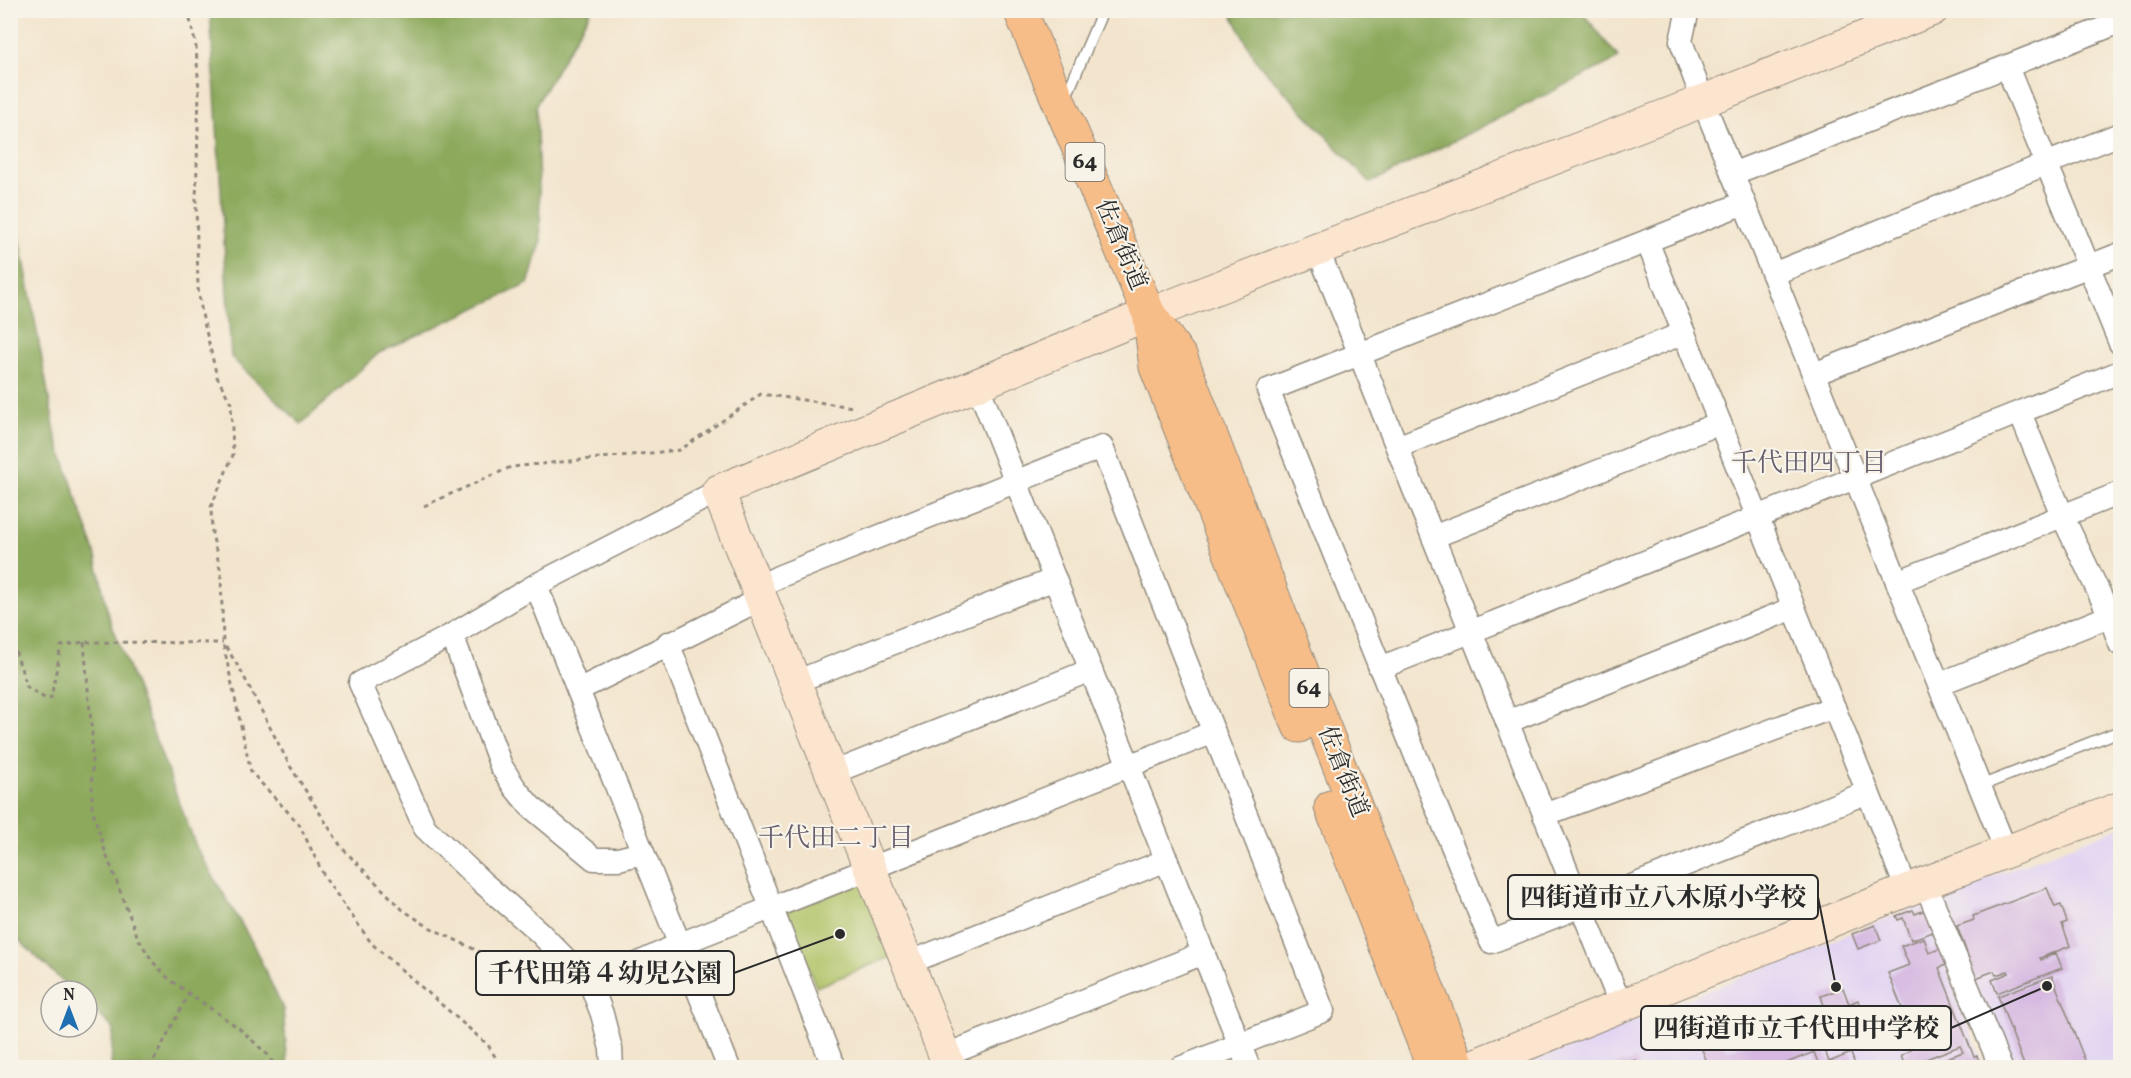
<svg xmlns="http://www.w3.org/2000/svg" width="2131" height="1078" viewBox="0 0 2131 1078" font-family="Vollkorn,'Noto Serif JP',serif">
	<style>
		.built { fill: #e2d4f3 }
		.green { fill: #b0c367; stroke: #6e7749; stroke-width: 1.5 }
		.forest { fill: #8ca95c; stroke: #5c6a44; stroke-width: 1.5 }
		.building { fill: #d5b7e1 }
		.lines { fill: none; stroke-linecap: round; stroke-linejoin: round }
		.lane-casing { stroke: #8f887c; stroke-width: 13 }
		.street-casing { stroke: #8f887c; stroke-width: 25 }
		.secondary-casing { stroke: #8f887c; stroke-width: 34 }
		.primary-casing { stroke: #8f887c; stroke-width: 35 }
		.path { stroke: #8f887c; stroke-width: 3; stroke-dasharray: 4.5 4.5; stroke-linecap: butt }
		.lane { stroke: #fff; stroke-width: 10 }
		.street { stroke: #fff; stroke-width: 22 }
		.secondary { stroke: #fce5cf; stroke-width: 32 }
		.primary { stroke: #f7bd88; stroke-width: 33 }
		.labels { text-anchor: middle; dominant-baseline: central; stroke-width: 4.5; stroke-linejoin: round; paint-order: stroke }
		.shield { fill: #f7f3e8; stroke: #686764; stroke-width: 1.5 }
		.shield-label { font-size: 22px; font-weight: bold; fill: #2b2b2b }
		.street-label { font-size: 24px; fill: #2b2b2b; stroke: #f7f3e8 }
		.neighbourhood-label { font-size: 26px; fill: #665c6b; stroke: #f7f3e8 }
		.leader { fill: none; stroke: #2b2b2b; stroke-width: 2 }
		.callout-dot { fill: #2b2b2b; stroke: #f7f3e8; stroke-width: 2 }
		.callout { fill: #f7f3e8; stroke: #2b2b2b; stroke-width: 2 }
		.callout-label { font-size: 26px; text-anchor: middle; font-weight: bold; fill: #2b2b2b }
	</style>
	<rect width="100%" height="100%" fill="#f7f3e8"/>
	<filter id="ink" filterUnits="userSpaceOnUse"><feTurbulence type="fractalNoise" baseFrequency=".0167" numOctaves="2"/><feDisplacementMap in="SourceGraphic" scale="12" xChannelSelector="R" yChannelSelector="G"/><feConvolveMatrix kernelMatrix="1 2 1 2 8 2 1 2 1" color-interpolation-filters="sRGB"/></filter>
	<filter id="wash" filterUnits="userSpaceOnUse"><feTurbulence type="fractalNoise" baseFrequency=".008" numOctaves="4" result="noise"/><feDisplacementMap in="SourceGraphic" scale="24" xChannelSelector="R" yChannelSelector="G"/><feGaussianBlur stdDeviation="1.35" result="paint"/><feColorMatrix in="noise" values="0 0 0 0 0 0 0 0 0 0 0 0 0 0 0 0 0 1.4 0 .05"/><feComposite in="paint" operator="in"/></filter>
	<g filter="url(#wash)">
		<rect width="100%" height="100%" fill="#f3e5cd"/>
		<g class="built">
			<polygon points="2120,827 2120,1067 2010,1067 1939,904 1942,896"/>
			<polygon points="1918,906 1924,906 1984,1067 1516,1068"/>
		</g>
		<polygon class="green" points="863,882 893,956 816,987 786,911"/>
		<g class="forest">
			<polygon points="210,11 591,11 536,105 541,243 528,284 379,353 301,424 231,357"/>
			<polygon points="1230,11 1581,11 1619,58 1370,183 1256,61"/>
			<polygon points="11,188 56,437 95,552 108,614 197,849 252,942 283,1009 288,1067 111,1067 113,1028 87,1004 87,991 73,991 11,933"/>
		</g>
		<g id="blocks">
			<g class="building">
				<polygon points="2047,888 2055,907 2061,905 2067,922 2062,924 2070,946 2040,958 2041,960 2056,953 2062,968 1997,993 1992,980 2009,973 2008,971 1996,975 1994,971 1976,978 1957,926 1974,920 1973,916"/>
				<polygon points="1913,910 1915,914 1925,910 1933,932 1911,940 1903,918 1898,920 1896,916"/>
				<polygon points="1875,925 1881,940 1858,949 1852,934"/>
				<polygon points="1924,938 1929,953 1942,948 1948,964 1939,968 1974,1057 1977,1056 1982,1068 1947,1068 1944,1059 1963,1052 1960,1046 1910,1065 1908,1062 1904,1064 1901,1056 1910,1050 1899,1021 1906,1018 1888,973 1909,965 1901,946"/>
				<polygon points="2052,976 2086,1063 2075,1068 2025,1068 1998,996"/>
				<polygon points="1843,988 1849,1004 1858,1000 1869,1030 1824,1048 1829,1062 1851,1053 1856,1068 1820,1068 1814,1052 1774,1068 1694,1068 1707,1062 1701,1047 1722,1039 1727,1050 1826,1012 1821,996"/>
				<polygon points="1636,1060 1639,1068 1608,1068 1623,1062 1624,1064"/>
			</g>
		</g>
	</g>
	<g filter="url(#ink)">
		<use href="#blocks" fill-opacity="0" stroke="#8f887c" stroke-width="1.5"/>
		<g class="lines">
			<g class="lane-casing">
				<g id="lane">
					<polyline points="1065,99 1103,10"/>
					<polyline points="1980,786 2120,731"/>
				</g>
			</g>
			<g class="street-casing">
				<g id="street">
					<polyline points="1690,10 1687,14 1681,41 1703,101 2006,851"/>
					<polyline points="2007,67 2120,343"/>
					<polyline points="1732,174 2120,22"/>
					<polyline points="1744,203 1268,390 1491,942 1868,792"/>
					<polyline points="1647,241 1907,890"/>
					<polyline points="1318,250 1621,1006"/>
					<polyline points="1773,274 2120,134"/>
					<polyline points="1814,374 2120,254"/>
					<polyline points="978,386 1249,1068"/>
					<polyline points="2020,413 2062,515 2110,616 2120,644"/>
					<polyline points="1397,447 1684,333"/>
					<polyline points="1433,537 1720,423"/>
					<polyline points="1897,582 2120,493"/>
					<polyline points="536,585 729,1068"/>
					<polyline points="757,588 778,577 1102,447 1323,1011 1180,1068"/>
					<polyline points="452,635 501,766 515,788 530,806 594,859 618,859 643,853"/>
					<polyline points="668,643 834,1068"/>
					<polyline points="1380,668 2120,372"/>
					<polyline points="795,682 1055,579"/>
					<polyline points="1939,684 2120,612"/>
					<polyline points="578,690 761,599"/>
					<polyline points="1507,722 1794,608"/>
					<polyline points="832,773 1091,670"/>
					<polyline points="1544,815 1834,707"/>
					<polyline points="1925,883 2001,1068"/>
					<polyline points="908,963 1167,860"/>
					<polyline points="591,985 680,944 1214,732"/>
					<polyline points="946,1055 1204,953"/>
					<polyline points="612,1068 611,1049 602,1014 591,985 539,932 482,882 425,828 360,683 452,635 536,585 718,491"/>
				</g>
			</g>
			<g class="secondary-casing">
				<g id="secondary">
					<polyline points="950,1068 718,491 1149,314 1703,101 1932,10"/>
					<polyline points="1467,1068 1925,883 2120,808"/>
				</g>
			</g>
			<g class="primary-casing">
				<g id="primary">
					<polyline points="1020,10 1149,314 1181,358 1308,687 1459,1068"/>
					<polyline points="1150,319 1156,367 1299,726"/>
					<polyline points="1331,807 1434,1068"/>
				</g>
			</g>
			<g class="path">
				<polyline points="188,10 196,47 199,91 196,201 198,288 202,314 217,377 231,403 233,455 211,507 212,533 221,573 223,643 251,772 299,824 325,878 372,944 488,1045 502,1068"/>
				<polyline points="424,506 511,467 680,450 761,394 853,407 854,409"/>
				<polyline points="10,634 27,687 46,699 51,698 61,646 84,642 223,643"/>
				<polyline points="84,642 92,735 92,808 106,854 138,938 153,962 170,980 240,1029 268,1055 276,1068"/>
				<polyline points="226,647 241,671 290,766 342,848 403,910 427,926 498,961 549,980 559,981"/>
				<polyline points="150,1068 189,993"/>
			</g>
			<use href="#lane" class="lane"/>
			<use href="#street" class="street"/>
			<use href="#secondary" class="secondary"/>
			<use href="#primary" class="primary"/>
		</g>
	</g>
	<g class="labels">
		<g class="shield">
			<rect x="1065.5" y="143" width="39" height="38" rx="4.5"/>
			<rect x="1289.5" y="669" width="39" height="38" rx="4.5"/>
		</g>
		<g class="shield-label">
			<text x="1085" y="162">64</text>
			<text x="1309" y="688">64</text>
		</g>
		<g class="street-label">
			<text transform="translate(1120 245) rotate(67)">佐倉街道</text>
			<text transform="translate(1342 772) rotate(68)">佐倉街道</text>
		</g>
		<g class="neighbourhood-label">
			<text x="1809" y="464">千代田四丁目</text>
			<text x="836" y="839">千代田二丁目</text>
		</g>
	</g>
	<path class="leader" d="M1836 987L1818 897M840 934L734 973M2047 986L1951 1028"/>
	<g class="callout-dot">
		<circle cx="1836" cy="987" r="6"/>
		<circle cx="840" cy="934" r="6"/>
		<circle cx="2047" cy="986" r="6"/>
	</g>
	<g class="callout">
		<rect x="1508" y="875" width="310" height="44" rx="6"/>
		<rect x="476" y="951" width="258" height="44" rx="6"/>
		<rect x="1641" y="1006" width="310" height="44" rx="6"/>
	</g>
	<g class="callout-label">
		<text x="1663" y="906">四街道市立八木原小学校</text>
		<text x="605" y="982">千代田第４幼児公園</text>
		<text x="1796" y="1037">四街道市立千代田中学校</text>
	</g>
	<rect width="2131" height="1078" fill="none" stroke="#f7f3e8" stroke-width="36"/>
	<g transform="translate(69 1009)"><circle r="28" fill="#f7f3e8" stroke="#a5a39c" stroke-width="1.5"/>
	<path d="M0-4.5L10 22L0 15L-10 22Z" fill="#1f6fb2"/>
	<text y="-9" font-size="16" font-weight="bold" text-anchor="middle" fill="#2b2b2b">N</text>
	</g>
</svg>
